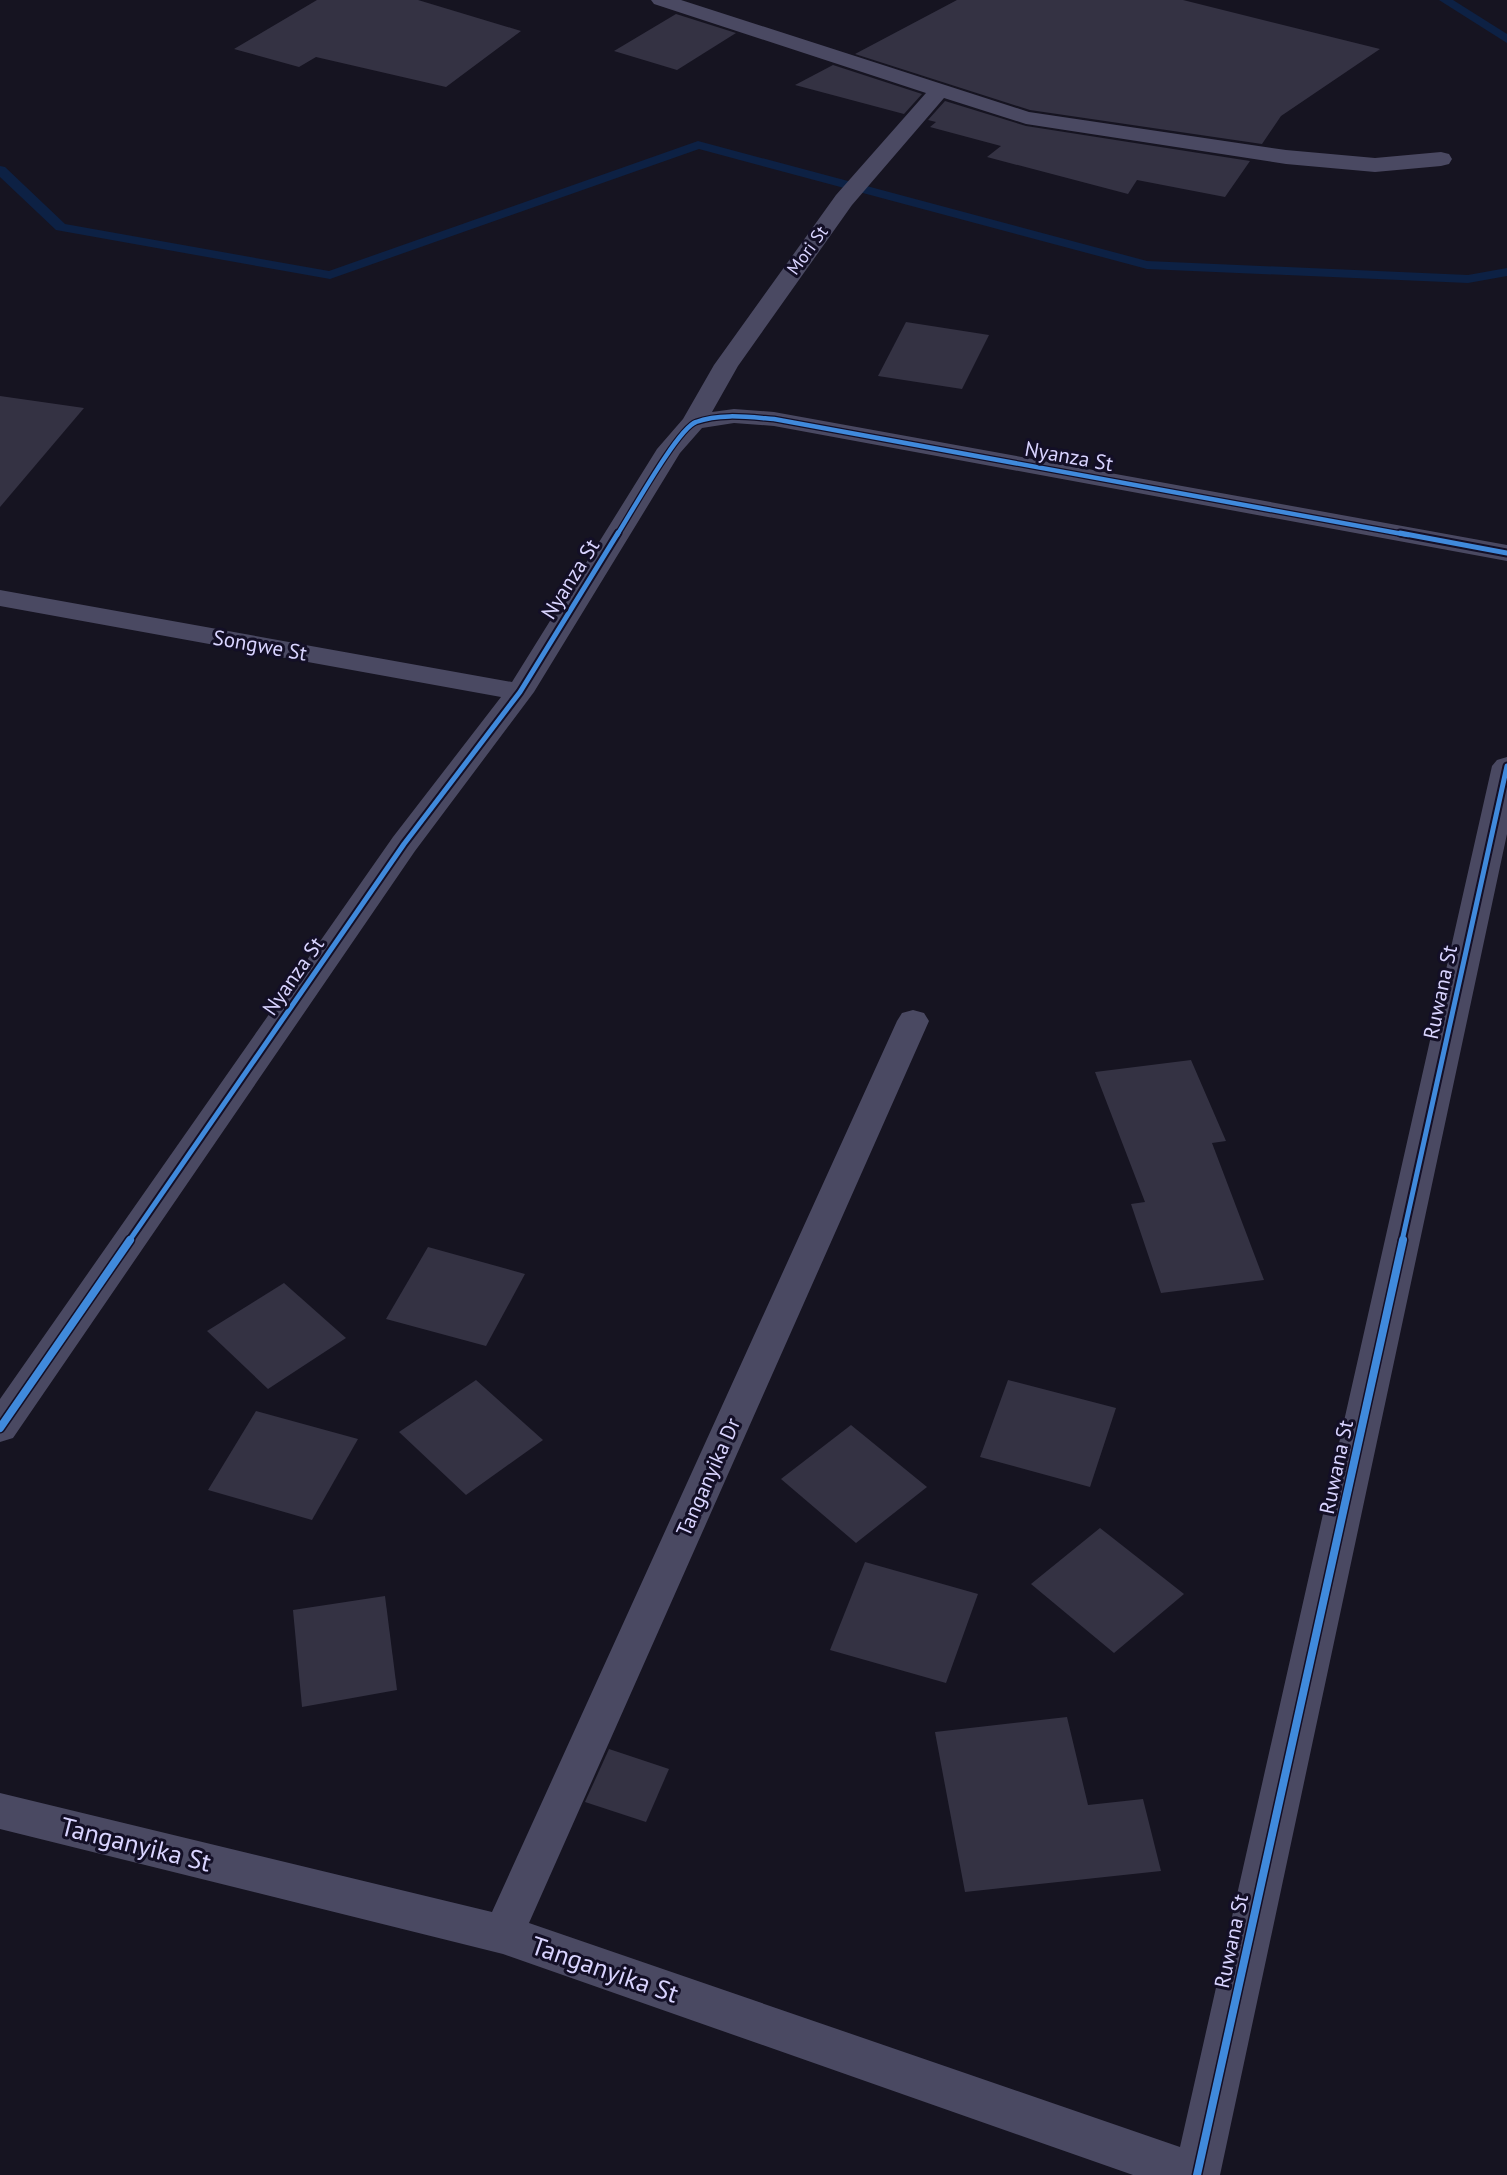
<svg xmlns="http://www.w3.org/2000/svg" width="1507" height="2175" viewBox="0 0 1507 2175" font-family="'PT Sans',sans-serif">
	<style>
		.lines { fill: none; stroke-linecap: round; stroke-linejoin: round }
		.stream { fill: #0d2144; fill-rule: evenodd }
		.building { fill: #343243 }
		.minor { fill: #4a4962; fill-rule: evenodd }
		.cycleway-far2-casing { stroke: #130f26; stroke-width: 7 }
		.cycleway-far1-casing { stroke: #130f26; stroke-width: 9 }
		.cycleway-casing { stroke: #130f26; stroke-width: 11 }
		.cycleway-far2 { stroke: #408adc; stroke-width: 4.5 }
		.cycleway-far1 { stroke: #408adc; stroke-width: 5 }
		.cycleway { stroke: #408adc; stroke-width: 8 }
		.labels { text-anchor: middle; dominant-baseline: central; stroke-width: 6; stroke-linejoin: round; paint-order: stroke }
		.far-street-label { font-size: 18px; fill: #d9d4ff; stroke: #130f26 }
		.street-label { font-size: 21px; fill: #d9d4ff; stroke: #130f26 }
		.near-street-label { font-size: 26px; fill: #d9d4ff; stroke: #130f26 }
	</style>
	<rect width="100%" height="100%" fill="#161421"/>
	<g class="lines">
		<g class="stream">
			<polygon points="1439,0 1453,0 1507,34 1507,43"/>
			<polygon points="698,141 1147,261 1468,275 1507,268 1507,276 1468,283 1147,269 699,149 330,279 56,230 0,177 0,166 5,167 65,224 329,271"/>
		</g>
	</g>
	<g class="building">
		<polygon points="317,0 418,0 521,31 446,87 316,57 299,67 234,49"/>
		<polygon points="957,0 1183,0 1380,49 1281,116 1262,144 1030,110 855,54"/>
		<polygon points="676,14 736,33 677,70 614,51"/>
		<polygon points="833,65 922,94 904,114 795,85"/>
		<polygon points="945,101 1026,126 1250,161 1225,197 1137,180 1128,194 987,157 1001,146 930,127 936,122 928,120"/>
		<polygon points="906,322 989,335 962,389 878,376"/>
		<polygon points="0,396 84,408 0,507"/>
		<polygon points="1191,1060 1226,1141 1212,1143 1264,1280 1161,1293 1131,1204 1145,1202 1095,1072"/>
		<polygon points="428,1247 525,1274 486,1346 386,1319"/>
		<polygon points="284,1283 346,1338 268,1389 207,1331"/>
		<polygon points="476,1380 543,1440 466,1495 399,1432"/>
		<polygon points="1008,1380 1116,1408 1090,1487 980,1457"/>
		<polygon points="256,1411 358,1439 312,1520 208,1490"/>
		<polygon points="851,1425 927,1487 856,1543 781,1479"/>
		<polygon points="1100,1528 1184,1594 1114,1653 1031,1584"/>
		<polygon points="865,1562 978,1594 946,1683 830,1650"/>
		<polygon points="385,1596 397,1690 302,1707 293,1610"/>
		<polygon points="1067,1717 1088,1805 1143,1799 1161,1871 965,1892 935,1732"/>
		<polygon points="609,1749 669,1769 646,1822 585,1802"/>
	</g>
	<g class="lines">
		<g class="minor">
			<polygon points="651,0 681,0 1029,112 1286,150 1375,158 1441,152 1449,154 1452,159 1449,164 1441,166 1375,172 1286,164 1026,124 944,98 852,205 738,366 712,412 734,409 774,412 1507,545 1507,561 774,426 734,423 702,428 680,453 534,692 415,851 13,1438 0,1442 0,1399 393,837 501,697 0,606 0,590 512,682 657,449 683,419 714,365 836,195 926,93 654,4"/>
			<polygon points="1507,757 1507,834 1220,2175 1133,2175 503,1954 0,1829 0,1793 492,1912 897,1021 902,1013 913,1010 924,1013 929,1021 529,1923 1180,2147 1492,766 1497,760"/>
		</g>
		<g class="cycleway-far2-casing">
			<path id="cycleway-far2" d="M617,535C630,515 678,428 696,422C720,413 749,417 774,419L1408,535"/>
		</g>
		<g class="cycleway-far1-casing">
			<g id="cycleway-far1">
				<polyline points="1400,533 1507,553"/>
				<polyline points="129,1241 404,844 520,692 618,533"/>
				<polyline points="1402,1241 1507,766"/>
			</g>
		</g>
		<g class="cycleway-casing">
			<g id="cycleway">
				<polyline points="0,1428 130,1240"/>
				<polyline points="1197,2175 1403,1240"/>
			</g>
		</g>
		<use href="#cycleway-far2" class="cycleway-far2"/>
		<use href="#cycleway-far1" class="cycleway-far1"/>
		<use href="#cycleway" class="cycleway"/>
	</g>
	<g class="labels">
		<g class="far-street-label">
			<text transform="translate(807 250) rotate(-54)">Mori St</text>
		</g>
		<g class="street-label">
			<text transform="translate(1069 456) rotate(10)">Nyanza St</text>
			<text transform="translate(570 579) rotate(-58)">Nyanza St</text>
			<text transform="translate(260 645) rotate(10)">Songwe St</text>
			<text transform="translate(293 976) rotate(-55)">Nyanza St</text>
			<text transform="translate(1440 992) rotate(-78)">Ruwana St</text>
			<text transform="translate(1336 1467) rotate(-78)">Ruwana St</text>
			<text transform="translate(708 1477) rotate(-66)">Tanganyika Dr</text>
			<text transform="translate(1231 1941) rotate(-78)">Ruwana St</text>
		</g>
		<g class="near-street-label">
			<text transform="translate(136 1844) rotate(14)">Tanganyika St</text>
			<text transform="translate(605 1969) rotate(19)">Tanganyika St</text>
		</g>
	</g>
</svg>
